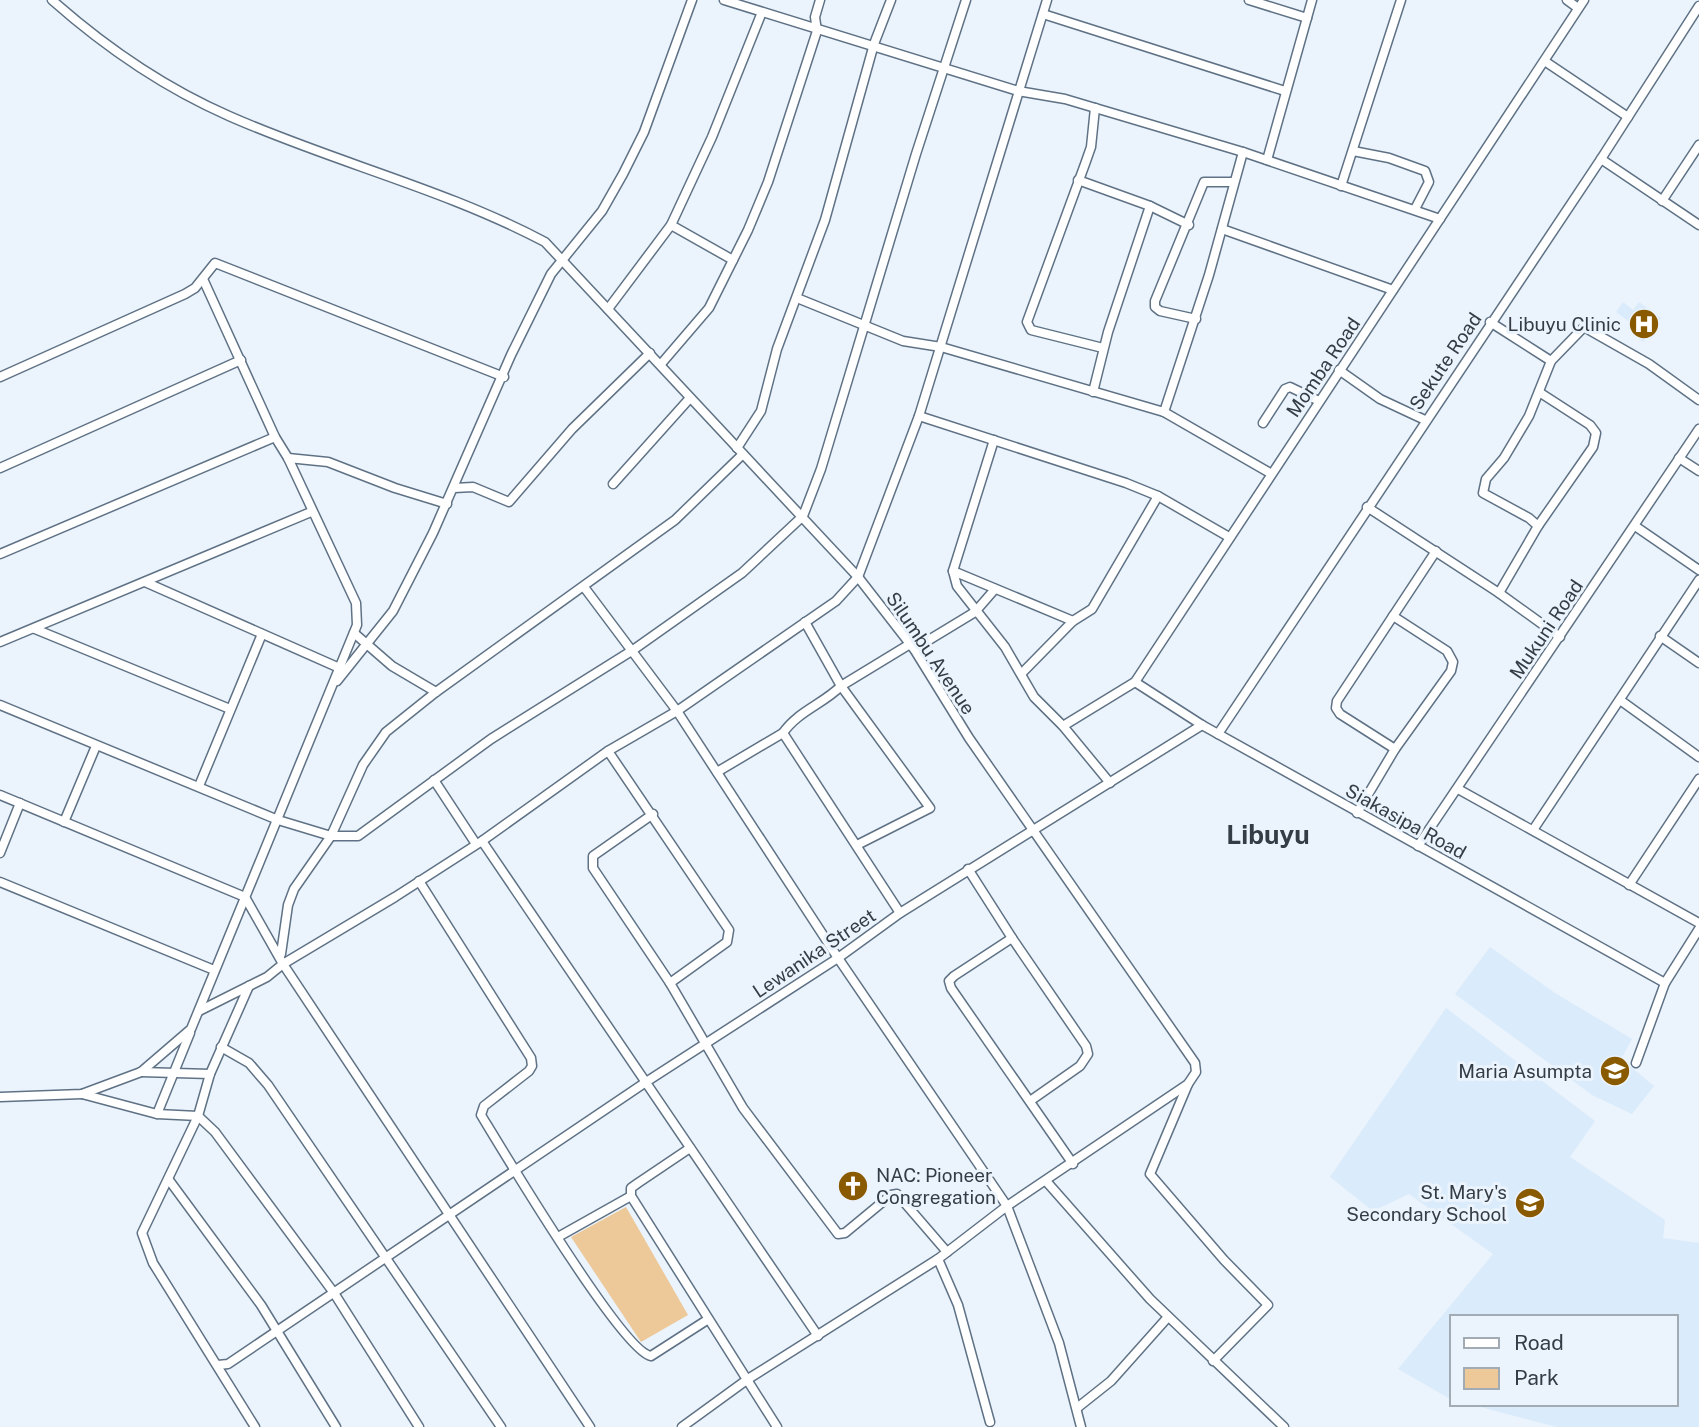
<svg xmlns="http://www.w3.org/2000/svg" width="1699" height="1427" viewBox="0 0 1699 1427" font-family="'Public Sans',sans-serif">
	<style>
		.built { fill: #daebfb }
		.green { fill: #edc898 }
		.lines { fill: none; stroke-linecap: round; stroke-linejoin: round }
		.minor-casing { stroke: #5f7285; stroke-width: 11 }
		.minor { stroke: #fff; stroke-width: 8 }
		.labels { text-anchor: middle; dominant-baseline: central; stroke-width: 6; stroke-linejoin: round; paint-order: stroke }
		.poi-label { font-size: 19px; fill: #343c45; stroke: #ebf3fc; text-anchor: end }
		.street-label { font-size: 19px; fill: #343c45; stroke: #ebf3fc }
		.district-label { font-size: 26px; font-weight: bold; fill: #343c45; stroke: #ebf3fc }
	</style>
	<rect width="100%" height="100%" fill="#ebf3fc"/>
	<g class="built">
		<polygon points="1623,302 1633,310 1639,302 1661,318 1643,342 1634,335 1639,329 1616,312"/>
		<polygon points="1490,947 1555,993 1632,1039 1621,1059 1654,1086 1632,1114 1592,1095 1455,994"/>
		<polygon points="1446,1008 1595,1121 1570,1157 1665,1220 1663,1238 1699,1243 1699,1427 1557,1427 1469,1404 1676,1404 1676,1317 1452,1317 1452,1400 1398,1369 1493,1254 1409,1194 1373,1211 1330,1177"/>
	</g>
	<polygon class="green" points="626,1207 688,1315 641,1342 571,1237"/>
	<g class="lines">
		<g class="minor-casing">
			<g id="minor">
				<path d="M52,0C104,46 165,88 229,116C333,162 445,189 545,242L858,577L914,649L969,738L1195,1063L1196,1072L1188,1084L1007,1206L938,1259L748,1379L682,1427"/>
				<polyline points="724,0 1018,91 1065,99 1243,152 1440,219"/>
				<polyline points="1249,0 1307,18"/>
				<polyline points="1567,0 1578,8"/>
				<polyline points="1043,14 1285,91"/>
				<polyline points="1546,62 1628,117"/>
				<polyline points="1095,108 1091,147 1085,164 1027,322 1031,330 1103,348"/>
				<polyline points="1353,151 1389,158 1425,171 1429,182 1415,209"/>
				<polyline points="1601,159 1699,225"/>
				<polyline points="1267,160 1312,0"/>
				<polyline points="1078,180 1150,206 1189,225"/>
				<polyline points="1341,186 1401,0"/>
				<polyline points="1662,201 1699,145"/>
				<polyline points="1222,229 1393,290"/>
				<polyline points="733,260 671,225 712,137 762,12"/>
				<polyline points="797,298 903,341 941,347 1164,412 1270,473"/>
				<polyline points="608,309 671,225"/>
				<polyline points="1196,319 1160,311 1155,307 1155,301 1204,182 1234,182"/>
				<polyline points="1490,322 1551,361"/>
				<polyline points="661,364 709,308 748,230 768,182 817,31 815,17 820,0"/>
				<polyline points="1339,370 1380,399 1425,420"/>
				<polyline points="0,377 185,294 195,288 215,263 504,377"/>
				<polyline points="1093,392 1108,332 1150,206"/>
				<polyline points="1164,412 1209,275 1243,152"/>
				<polyline points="919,416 1126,483 1158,496 1229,537"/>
				<polyline points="1263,423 1285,389 1290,387 1319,401"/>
				<polyline points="994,440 953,571 957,586 1005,647 1034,697 1063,726 1110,783"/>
				<polyline points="737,448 761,411 777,349 825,220 874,44 891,0"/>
				<polyline points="288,458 328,462 395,488 447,504"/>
				<polyline points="1679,458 1699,471"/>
				<polyline points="0,468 241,360"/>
				<polyline points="613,484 690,398"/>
				<polyline points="454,488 473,487 509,502 572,429 650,353"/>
				<polyline points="1367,507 1499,593 1560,637"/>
				<polyline points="1538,526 1529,518 1483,493 1486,479 1504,458 1529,416 1551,361 1584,327 1649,364 1699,400"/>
				<polyline points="1635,526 1699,570"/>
				<polyline points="0,554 275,437"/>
				<polyline points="953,571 1073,621"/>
				<polyline points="145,582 344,670"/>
				<polyline points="584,587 677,711 838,958 1007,1206 1059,1343 1081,1427"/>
				<polyline points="1499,593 1538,526 1593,447 1596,433 1590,425 1539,392"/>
				<polyline points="805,622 841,686 910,644"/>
				<polyline points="35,629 230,709"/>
				<polyline points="354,633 392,666 436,692"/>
				<polyline points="1660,636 1699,663"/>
				<polyline points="0,642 311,512"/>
				<polyline points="914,649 975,612 995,589"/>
				<polyline points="1022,673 1073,621 1092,609 1158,496"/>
				<polyline points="337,681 393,611 433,533 511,355 551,274 602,211 623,174 644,132 692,0"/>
				<polyline points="1135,682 1202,725 1665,983"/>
				<polyline points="1620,700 1699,757"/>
				<polyline points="0,705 278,820 331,836 358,836 491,739 633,650 742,573 803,516 821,469 916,154 966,0"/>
				<polyline points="1063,726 1135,682 1584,0"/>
				<path d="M783,733C797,712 823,704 841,686L930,808L857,845"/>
				<polyline points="1218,734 1601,159 1699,6"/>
				<polyline points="1395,749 1340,714 1336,708 1337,701 1436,551"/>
				<polyline points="608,751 729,930 727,942 670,983"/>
				<polyline points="717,772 783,733 900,913"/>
				<polyline points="434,780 476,844"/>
				<polyline points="199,786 262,634"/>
				<polyline points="1458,789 1699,923"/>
				<polyline points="0,795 245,897 283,964 590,1427"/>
				<polyline points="1357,813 1395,749 1451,671 1453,662 1447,651 1393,616"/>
				<polyline points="653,814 593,856 593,868 670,983 743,1108 838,1234 845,1233 891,1195 897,1194 947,1252"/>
				<polyline points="64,822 96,746"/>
				<polyline points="1533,830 1699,580"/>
				<polyline points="482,841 818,1336"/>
				<polyline points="1418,846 1699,429"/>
				<polyline points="0,853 20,803"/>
				<polyline points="968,869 1012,938 954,976 949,981 951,988 1073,1164"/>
				<path d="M419,881L531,1058L532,1066L529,1071L484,1106L481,1115C503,1151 623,1352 651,1356L707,1320"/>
				<polyline points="0,882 214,970"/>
				<polyline points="1629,885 1699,779"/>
				<polyline points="1012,938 1086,1046 1088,1054 1080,1066 1030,1101"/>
				<polyline points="281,954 288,905 294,889 331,836 363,765 386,732 436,692 675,520 743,454"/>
				<polyline points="249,986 210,1074 198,1116 142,1233 153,1263 255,1427"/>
				<polyline points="199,1011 267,977 283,964 395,897 482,841 608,751 677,711 836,601 858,577 919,416 1047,0"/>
				<polyline points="221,1047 249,1063 268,1085 501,1427"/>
				<polyline points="1636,1063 1665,983 1699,929"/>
				<polyline points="141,1072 210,1074"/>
				<polyline points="1188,1084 1150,1174 1224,1260 1268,1305 1213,1361"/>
				<polyline points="82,1094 157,1114 198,1116 215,1132 334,1293 419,1427"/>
				<polyline points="0,1097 82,1094 141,1072 191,1029 357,625 356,603 288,458 275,437 203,279"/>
				<polyline points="157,1114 190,1033"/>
				<polyline points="690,1148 638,1183 631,1188 631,1196 777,1427"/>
				<polyline points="169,1180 261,1305 336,1427"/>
				<polyline points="1046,1181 1150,1299 1284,1427"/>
				<polyline points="558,1237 631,1196"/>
				<polyline points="938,1259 958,1305 990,1422"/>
				<polyline points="218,1365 228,1364 646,1082 838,958 900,913 1202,725"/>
				<polyline points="1077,1408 1111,1381 1168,1317"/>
			</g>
		</g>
		<use href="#minor" class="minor"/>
	</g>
	<defs>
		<g id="hospital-disc" transform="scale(1.575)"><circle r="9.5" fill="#8a5a01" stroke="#ebf3fc"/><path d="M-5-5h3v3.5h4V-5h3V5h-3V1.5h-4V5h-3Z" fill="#fff"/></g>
		<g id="school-disc" transform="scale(1.575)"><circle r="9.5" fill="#8a5a01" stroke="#ebf3fc"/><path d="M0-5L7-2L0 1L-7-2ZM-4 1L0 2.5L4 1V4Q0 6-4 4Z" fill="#fff"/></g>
		<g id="church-disc" transform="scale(1.575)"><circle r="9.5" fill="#8a5a01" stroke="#ebf3fc"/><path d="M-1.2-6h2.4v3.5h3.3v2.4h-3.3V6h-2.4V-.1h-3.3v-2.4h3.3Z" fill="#fff"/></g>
	</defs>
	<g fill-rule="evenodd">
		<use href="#hospital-disc" x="1644" y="324"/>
		<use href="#school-disc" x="1615" y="1071"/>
		<use href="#church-disc" x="853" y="1186"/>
		<use href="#school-disc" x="1530" y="1203"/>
	</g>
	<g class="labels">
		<g class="poi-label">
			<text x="1621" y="324">Libuyu Clinic</text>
			<text x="1592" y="1071">Maria Asumpta</text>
			<text x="876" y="1175" text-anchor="start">NAC: Pioneer<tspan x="876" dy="22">Congregation</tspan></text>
			<text x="1507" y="1192">St. Mary's<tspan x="1507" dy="22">Secondary School</tspan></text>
		</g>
		<g class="street-label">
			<text transform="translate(1445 361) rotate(-56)">Sekute Road</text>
			<text transform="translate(1323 367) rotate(-56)">Momba Road</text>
			<text transform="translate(1546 629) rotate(-56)">Mukuni Road</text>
			<text transform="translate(931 653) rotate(56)">Silumbu Avenue</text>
			<text transform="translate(1406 821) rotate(29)">Siakasipa Road</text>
			<text transform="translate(814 953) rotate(-34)">Lewanika Street</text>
		</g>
		<g class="district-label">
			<text x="1268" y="834">Libuyu</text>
		</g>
	</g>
	<rect x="1450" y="1315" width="228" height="91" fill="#ebf3fc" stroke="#a2aab3" stroke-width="2"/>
	<rect x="1464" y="1338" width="35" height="10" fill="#ffffff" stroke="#a2aab3" stroke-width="2"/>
	<text x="1514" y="1350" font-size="21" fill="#343c45">Road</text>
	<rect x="1464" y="1368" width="35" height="21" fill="#edc898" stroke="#a2aab3" stroke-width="2"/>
	<text x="1514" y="1385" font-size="21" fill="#343c45">Park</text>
</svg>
